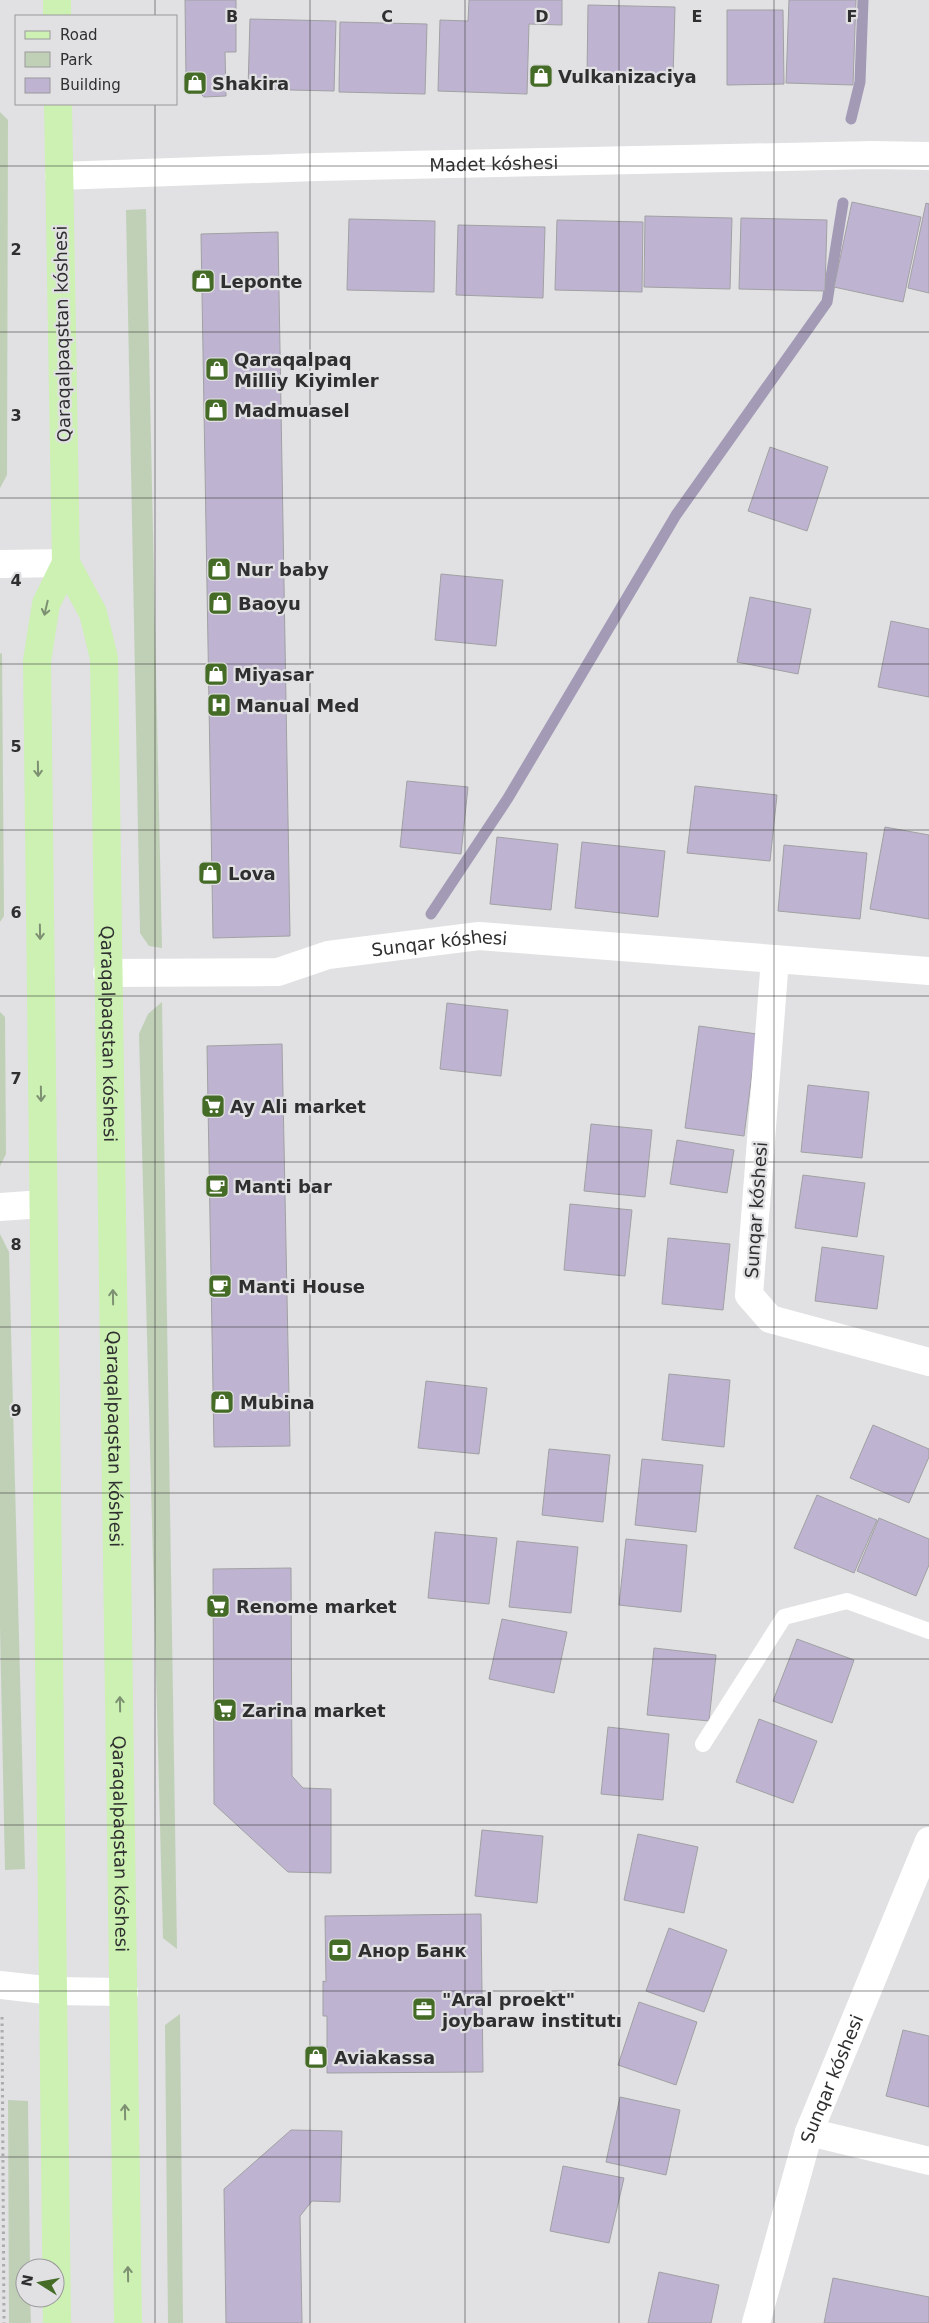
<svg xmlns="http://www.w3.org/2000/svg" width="929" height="2323" viewBox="0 0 929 2323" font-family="'DejaVu Sans',sans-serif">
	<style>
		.green { fill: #c0d0b7 }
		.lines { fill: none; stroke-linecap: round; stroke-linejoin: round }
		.stream { stroke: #a39ab6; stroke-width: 11 }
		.building { fill: #beb4d1; stroke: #a1a1a3 }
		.path { stroke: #abaaad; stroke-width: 3; stroke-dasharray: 2.5 4; stroke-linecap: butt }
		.lane { stroke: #fff; stroke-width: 16 }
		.street { stroke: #fff; stroke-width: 28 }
		.secondary { stroke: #fff; stroke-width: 28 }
		.primary { stroke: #ccf1b3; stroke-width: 28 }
		.oneway { stroke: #7e9072 }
		.grid { fill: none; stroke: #2f2f30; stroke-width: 1; stroke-opacity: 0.55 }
		.labels { text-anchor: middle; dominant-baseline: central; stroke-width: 4.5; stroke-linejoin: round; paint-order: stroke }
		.poi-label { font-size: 18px; font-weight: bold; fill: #2f2f30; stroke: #e1e0e3; text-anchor: start }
		.street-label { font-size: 18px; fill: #2f2f30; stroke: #e1e0e3 }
		.grid-label { font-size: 16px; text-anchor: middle; font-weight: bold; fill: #2f2f30; stroke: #e1e0e3; stroke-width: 4.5; stroke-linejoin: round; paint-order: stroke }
	</style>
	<rect width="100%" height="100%" fill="#e1e0e3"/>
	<g class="green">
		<polygon points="0,112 8,120 7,475 0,488"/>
		<polygon points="146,209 162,948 149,946 140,933 126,210"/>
		<polygon points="2,653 4,916 0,922 0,654"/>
		<polygon points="162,1002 177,1949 163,1938 139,1034 148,1014"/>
		<polygon points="0,1012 5,1017 6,1154 0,1166"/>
		<polygon points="0,1234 9,1252 25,1869 5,1870 0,1626"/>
		<polygon points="180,2014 183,2323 168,2323 165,2025"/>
		<polygon points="8,2100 28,2101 30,2268 25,2268 25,2298 30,2298 31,2323 9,2323"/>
	</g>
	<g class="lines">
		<g class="stream">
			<polyline points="851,119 860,82 863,0"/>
			<polyline points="431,914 508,798 676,515 827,302 843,203"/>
		</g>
	</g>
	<g class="building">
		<polygon points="185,0 236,0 236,52 225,52 226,96 204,97 186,80"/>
		<polygon points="469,0 562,0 562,25 529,24 527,94 438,91 440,20 468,21"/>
		<polygon points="789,0 856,0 853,85 786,83"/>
		<polygon points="588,5 675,7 673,78 587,76"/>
		<polygon points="727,10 783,10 784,84 727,85"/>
		<polygon points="250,19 336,21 334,91 248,89"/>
		<polygon points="340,22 427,24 425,94 339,92"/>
		<polygon points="852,202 921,217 903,302 834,287"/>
		<polygon points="926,203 929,204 929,293 908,288"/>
		<polygon points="645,216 732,218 730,289 644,287"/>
		<polygon points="741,218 827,220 825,291 739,289"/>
		<polygon points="349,219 435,221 434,292 347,290"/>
		<polygon points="557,220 643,222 642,292 555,290"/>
		<polygon points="458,225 545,227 543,298 456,295"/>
		<polygon points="278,232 290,936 213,938 201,234"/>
		<polygon points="770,447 828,467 807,531 748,511"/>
		<polygon points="441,574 503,580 496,646 435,640"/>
		<polygon points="750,597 811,609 798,674 737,662"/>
		<polygon points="891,621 929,629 929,697 878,687"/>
		<polygon points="407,781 468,787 461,854 400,847"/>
		<polygon points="695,786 777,795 770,861 687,853"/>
		<polygon points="885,827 929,835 929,919 870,909"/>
		<polygon points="497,837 558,844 551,910 490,904"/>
		<polygon points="582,842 665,851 658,917 575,908"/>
		<polygon points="784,845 867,853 860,919 778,911"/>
		<polygon points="447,1003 508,1010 501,1076 440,1069"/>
		<polygon points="699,1026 757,1034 744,1136 685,1128"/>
		<polygon points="282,1044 290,1446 214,1447 207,1046"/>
		<polygon points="808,1085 869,1092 862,1158 801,1152"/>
		<polygon points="591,1124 652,1130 645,1197 584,1191"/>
		<polygon points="677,1140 734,1150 727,1193 670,1184"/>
		<polygon points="803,1175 865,1183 857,1237 795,1228"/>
		<polygon points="570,1204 632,1210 625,1276 564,1270"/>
		<polygon points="668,1238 730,1244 723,1310 662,1304"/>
		<polygon points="822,1247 884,1256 877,1309 815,1301"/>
		<polygon points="669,1374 730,1380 724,1447 662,1440"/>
		<polygon points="426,1381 487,1388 479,1454 418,1448"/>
		<polygon points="873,1425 929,1449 929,1457 909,1503 850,1478"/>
		<polygon points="549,1449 610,1455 603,1522 542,1515"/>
		<polygon points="642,1459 703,1465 696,1532 635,1525"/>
		<polygon points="817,1495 877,1520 854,1573 794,1548"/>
		<polygon points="879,1518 929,1539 929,1565 916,1596 857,1571"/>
		<polygon points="435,1532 497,1538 489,1604 428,1598"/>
		<polygon points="626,1539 687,1545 681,1612 619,1605"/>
		<polygon points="517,1541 578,1547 571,1613 509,1607"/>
		<polygon points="291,1568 292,1776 303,1788 331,1789 331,1873 288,1872 214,1804 213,1569"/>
		<polygon points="502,1619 567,1632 554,1693 489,1679"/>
		<polygon points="797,1639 854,1660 832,1723 773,1701"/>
		<polygon points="654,1648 716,1655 709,1721 647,1715"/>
		<polygon points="759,1719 817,1741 793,1803 736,1782"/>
		<polygon points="608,1727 669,1734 663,1800 601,1794"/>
		<polygon points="482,1830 543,1836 537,1903 475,1896"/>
		<polygon points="638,1834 698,1847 684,1913 624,1900"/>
		<polygon points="481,1914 483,2072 327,2073 327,2016 323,2016 323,1981 326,1982 325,1916"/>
		<polygon points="669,1928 727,1950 704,2012 646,1991"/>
		<polygon points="639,2002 697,2022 676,2085 618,2065"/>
		<polygon points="903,2030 929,2036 929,2107 886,2096"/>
		<polygon points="620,2097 680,2110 666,2175 606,2162"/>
		<polygon points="291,2130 342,2131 340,2202 312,2201 300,2216 302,2323 226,2323 224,2189"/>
		<polygon points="563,2166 624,2178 609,2243 550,2231"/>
		<polygon points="659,2272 719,2285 711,2323 648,2323"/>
		<polygon points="833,2278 929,2297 929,2323 824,2323"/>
	</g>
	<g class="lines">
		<polyline class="path" points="2,2017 4,2323"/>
		<polyline class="lane" points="703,1744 784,1617 847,1601 929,1631"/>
		<g class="street">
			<path id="s1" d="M59,176L316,167L873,155L929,156"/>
			<polyline points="0,564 66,563"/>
			<polyline points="775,959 749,1295 770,1319 929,1362"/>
			<path id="s2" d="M107,973L278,972L328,955L479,936L929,971"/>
			<polyline points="0,1207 43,1204"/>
			<polyline points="809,2132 929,2161"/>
			<path id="s3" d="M756,2323L809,2132L929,1841"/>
		</g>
		<polyline class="secondary" points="0,1985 54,1991 124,1992"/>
		<g class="primary">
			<polyline points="57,0 57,16"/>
			<path id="s4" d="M66,563L93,613L104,658L128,2323"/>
			<polyline points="57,2323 37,661 46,604 66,563 58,104"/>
		</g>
	</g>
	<defs><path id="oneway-shaft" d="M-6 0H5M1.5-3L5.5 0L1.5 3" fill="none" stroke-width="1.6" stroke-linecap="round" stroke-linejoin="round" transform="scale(1.25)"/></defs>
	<g class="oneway">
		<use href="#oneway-shaft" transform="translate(46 608) rotate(103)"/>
		<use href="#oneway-shaft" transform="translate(38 769) rotate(89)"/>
		<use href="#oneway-shaft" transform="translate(40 932) rotate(89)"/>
		<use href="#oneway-shaft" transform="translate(41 1094) rotate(89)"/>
		<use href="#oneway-shaft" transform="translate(113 1297) rotate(-91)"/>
		<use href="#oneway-shaft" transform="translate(120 1704) rotate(-91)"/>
		<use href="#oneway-shaft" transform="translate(125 2112) rotate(-91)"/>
		<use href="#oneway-shaft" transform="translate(128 2274) rotate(-91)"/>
	</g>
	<path class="grid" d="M155,0V16M310,0V2323M465,0V2323M619,0V2323M774,0V2323M155,104V2323M0,166H929M0,332H929M0,498H929M0,664H929M0,830H929M0,996H929M0,1162H929M0,1327H929M0,1493H929M0,1659H929M0,1825H929M0,1991H929M0,2157H929"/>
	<defs>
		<g id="shop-square" transform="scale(1.25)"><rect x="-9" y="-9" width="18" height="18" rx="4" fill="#456c26" stroke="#e1e0e3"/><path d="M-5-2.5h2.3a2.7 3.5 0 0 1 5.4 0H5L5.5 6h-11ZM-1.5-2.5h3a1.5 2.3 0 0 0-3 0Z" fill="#fff"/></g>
		<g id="hospital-square" transform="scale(1.25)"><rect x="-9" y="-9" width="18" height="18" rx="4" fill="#456c26" stroke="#e1e0e3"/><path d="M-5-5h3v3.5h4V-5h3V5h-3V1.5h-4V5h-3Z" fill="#fff"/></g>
		<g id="supermarket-square" transform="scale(1.25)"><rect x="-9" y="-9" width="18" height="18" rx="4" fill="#456c26" stroke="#e1e0e3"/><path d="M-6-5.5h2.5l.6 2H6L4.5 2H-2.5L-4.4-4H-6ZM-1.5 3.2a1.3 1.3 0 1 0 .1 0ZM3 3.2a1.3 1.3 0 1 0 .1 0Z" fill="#fff"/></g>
		<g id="cafe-square" transform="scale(1.25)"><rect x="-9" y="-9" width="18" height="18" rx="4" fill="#456c26" stroke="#e1e0e3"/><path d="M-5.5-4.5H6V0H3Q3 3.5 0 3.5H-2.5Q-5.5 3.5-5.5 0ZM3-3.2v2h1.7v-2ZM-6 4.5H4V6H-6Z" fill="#fff"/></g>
		<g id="bank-square" transform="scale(1.25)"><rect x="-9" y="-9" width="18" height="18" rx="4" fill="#456c26" stroke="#e1e0e3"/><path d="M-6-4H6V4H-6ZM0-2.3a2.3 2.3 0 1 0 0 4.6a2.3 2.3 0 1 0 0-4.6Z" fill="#fff"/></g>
		<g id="office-square" transform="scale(1.25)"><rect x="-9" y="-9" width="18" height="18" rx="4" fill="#456c26" stroke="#e1e0e3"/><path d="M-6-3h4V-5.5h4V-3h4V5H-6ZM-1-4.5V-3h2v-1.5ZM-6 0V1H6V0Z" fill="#fff"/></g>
	</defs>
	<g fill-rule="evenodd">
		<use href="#shop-square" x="541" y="76"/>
		<use href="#shop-square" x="195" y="83"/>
		<use href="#shop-square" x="203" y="281"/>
		<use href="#shop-square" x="217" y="369"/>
		<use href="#shop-square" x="216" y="410"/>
		<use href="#shop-square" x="219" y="569"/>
		<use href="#shop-square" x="220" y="603"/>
		<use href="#shop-square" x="216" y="674"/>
		<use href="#hospital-square" x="219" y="705"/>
		<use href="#shop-square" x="210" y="873"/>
		<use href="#supermarket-square" x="213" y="1106"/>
		<use href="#cafe-square" x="217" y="1186"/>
		<use href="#cafe-square" x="220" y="1286"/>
		<use href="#shop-square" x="222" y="1402"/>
		<use href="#supermarket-square" x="218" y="1606"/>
		<use href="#supermarket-square" x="225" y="1710"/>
		<use href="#bank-square" x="340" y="1950"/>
		<use href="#office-square" x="424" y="2009"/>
		<use href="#shop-square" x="316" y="2057"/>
	</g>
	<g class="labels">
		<g class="poi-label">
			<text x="558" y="76">Vulkanizaciya</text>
			<text x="212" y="83">Shakira</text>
			<text x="220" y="281">Leponte</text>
			<text x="234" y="359">Qaraqalpaq<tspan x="234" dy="21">Milliy Kiyimler</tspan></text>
			<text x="234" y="410">Madmuasel</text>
			<text x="236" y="569">Nur baby</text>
			<text x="238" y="603">Baoyu</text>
			<text x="234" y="674">Miyasar</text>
			<text x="236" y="705">Manual Med</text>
			<text x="228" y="873">Lova</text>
			<text x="230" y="1106">Ay Ali market</text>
			<text x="234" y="1186">Manti bar</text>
			<text x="238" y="1286">Manti House</text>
			<text x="240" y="1402">Mubina</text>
			<text x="236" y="1606">Renome market</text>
			<text x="242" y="1710">Zarina market</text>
			<text x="358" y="1950">Анор Банк</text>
			<text x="442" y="1999">"Aral proekt"<tspan x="442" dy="21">joybaraw institutı</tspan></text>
			<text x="334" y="2057">Aviakassa</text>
		</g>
		<g class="street-label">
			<text stroke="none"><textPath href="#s1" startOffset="435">Madet kóshesi</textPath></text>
			<text transform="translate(62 334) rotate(-91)">Qaraqalpaqstan kóshesi</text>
			<text stroke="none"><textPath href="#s2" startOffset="336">Sunqar kóshesi</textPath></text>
			<text stroke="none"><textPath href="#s4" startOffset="479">Qaraqalpaqstan kóshesi</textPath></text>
			<text transform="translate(756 1210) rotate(-86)">Sunqar kóshesi</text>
			<text stroke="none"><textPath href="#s4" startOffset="884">Qaraqalpaqstan kóshesi</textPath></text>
			<text stroke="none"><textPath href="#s4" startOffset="1289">Qaraqalpaqstan kóshesi</textPath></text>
			<text stroke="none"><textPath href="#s3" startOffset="256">Sunqar kóshesi</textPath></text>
		</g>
	</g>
	<g class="grid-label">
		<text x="232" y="22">B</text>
		<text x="387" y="22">C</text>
		<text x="542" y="22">D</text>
		<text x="697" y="22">E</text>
		<text x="852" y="22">F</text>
		<text x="16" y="255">2</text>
		<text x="16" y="421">3</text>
		<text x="16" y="586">4</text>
		<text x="16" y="752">5</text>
		<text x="16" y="918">6</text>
		<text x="16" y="1084">7</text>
		<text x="16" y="1250">8</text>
		<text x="16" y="1416">9</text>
	</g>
	<rect x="15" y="15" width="162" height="90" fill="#e1e0e3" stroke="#9a999b"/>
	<rect x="25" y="31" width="25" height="8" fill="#ccf1b3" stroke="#9a999b"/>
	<text x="60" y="40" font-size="15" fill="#2f2f30">Road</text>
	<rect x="25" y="52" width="25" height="15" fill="#c0d0b7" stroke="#9a999b"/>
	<text x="60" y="65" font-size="15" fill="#2f2f30">Park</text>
	<rect x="25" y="78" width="25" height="15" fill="#beb4d1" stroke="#9a999b"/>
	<text x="60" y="90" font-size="15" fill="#2f2f30">Building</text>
	<g transform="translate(40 2283) rotate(281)"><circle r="24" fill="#e1e0e3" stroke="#9a999b"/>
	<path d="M0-4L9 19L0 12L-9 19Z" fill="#456c26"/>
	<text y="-8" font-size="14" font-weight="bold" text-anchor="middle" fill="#2f2f30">N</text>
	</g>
</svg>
